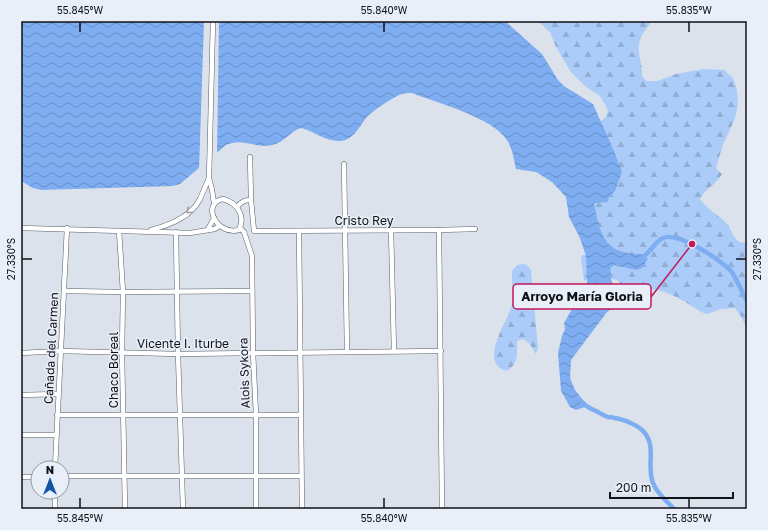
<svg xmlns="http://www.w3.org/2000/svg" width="768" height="530" viewBox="0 0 768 530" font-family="'Golos Text',sans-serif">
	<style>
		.forest { fill: url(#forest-firs) }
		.water { fill: url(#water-waves) }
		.pier { fill: #dce2eb }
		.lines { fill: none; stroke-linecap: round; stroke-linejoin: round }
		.canal { stroke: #7eaef1; stroke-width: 4.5 }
		.minor-casing { stroke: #595f67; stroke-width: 5.5 }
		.minor { stroke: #fff; stroke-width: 4.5 }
		.oneway { stroke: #9fa0a1 }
		.ticks { fill: none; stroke: #101215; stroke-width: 1.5 }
		.labels { text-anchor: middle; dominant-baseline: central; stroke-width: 3; stroke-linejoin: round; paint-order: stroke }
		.street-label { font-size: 12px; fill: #101215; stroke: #e9eff9 }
		.leader { fill: none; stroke: #c2185b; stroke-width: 1.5 }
		.callout-dot { fill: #c2185b; stroke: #e9eff9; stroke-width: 1.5 }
		.callout { fill: #e9eff9; stroke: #c2185b; stroke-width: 1.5 }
		.callout-label { font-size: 13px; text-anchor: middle; font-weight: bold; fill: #101215 }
		.neatline { fill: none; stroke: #101215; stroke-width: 1.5 }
		.ticks-label { font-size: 10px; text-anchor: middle; fill: #101215 }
	</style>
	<defs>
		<pattern id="forest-firs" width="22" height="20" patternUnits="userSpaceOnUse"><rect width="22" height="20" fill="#abcbf8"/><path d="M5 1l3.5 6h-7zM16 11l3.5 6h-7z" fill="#92add4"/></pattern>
		<pattern id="water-waves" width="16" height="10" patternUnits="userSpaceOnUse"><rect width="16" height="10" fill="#7eaef1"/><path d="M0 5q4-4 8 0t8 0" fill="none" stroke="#668cc2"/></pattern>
	</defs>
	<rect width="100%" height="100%" fill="#dce2eb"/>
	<g class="forest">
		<path d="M538,21H652C648,27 642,33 640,40C636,52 643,64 642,76L646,81H658L676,74L704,69L724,70L733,78L737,90L738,104L735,118L729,132L723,144L716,168L722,174C716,185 707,187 700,199C707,210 720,215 728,225C731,230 733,237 738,241C741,243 744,243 747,242V329L742,318L735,308L721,309L707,314L701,312C671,292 659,287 623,287L617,280L595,275L584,281L581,258L582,255H590L592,228L594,122L601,121L606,117L608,110L600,96L586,87L571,72L555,45L550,32Z"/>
		<path d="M522,264L527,265L531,270L538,348L536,354L529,343L523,339L517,341C517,354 519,363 507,371C477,364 508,321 512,305C515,294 511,282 512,271L517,265Z"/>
	</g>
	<path class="water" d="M21,21H505L542,54L558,80L564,86L593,104L614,151L622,172L615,191L609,197L608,202L594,203C600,236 605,255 643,254L648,259L642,268L636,270L615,265L611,267C608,279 617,292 618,305L607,312L571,360L570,378L575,390L583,400L585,407L576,410L570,407L561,391L558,353L562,336L565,329L564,323L582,292L587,282L586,256L580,238L569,217L566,197L552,182L536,172L516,169C514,159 512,148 507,140C492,117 437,103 412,93C407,93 403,93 399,95C391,99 372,111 366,118C359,127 353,141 339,141C325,141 314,131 301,128C290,131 284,143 272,145C256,149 242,137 226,145L180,184L173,186L41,190L33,188L21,181Z"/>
	<polygon class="pier" points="204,21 219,21 217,155 199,170"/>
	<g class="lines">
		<g class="canal">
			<path d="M640,259C650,254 655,241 663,238C678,231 720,260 731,271C735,276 743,294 747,301"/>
			<path d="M582,402C586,407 588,407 594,410C599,412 603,416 608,417C608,417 613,417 614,418C623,419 638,425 644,432C657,447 646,466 653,483C657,494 667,501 674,509"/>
		</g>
		<g class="minor-casing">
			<g id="minor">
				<polyline points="213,21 209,178 212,190 214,203"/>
				<polyline points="250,157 251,200 254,231 439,230 475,229"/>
				<polyline points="344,164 347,351"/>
				<path d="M223,199C237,203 246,215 239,230C216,236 201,203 223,199Z"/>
				<path d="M237,207C241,202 244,200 251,200"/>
				<polyline points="21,228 190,233 215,229 219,226"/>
				<polyline points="240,228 244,232 252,256 253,352 256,415 256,509"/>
				<polyline points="208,229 214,218"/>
				<path d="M151,230C170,225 191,217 200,199C203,192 206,185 209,178"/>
				<polyline points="391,230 394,351"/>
				<polyline points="439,230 442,509"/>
				<polyline points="119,231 123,292 122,353 125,509"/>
				<polyline points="299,231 302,509"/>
				<polyline points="176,232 178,354 183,509"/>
				<polyline points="64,291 123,292 252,291"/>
				<polyline points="21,353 61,351 178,354 441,351"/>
				<polyline points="21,395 58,394"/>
				<polyline points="57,415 300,415"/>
				<polyline points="21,435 56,435"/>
				<polyline points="55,468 67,228"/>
				<polyline points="62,476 301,476"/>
				<polyline points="21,477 38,477"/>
				<polyline points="55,492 55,509"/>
			</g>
		</g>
		<use href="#minor" class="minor"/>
	</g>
	<defs><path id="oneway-chevron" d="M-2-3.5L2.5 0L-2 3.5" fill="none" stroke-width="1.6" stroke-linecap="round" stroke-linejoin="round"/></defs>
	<use class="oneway" href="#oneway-chevron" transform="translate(189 211) rotate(137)"/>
	<path class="ticks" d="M80,22V32M384,22V32M689,22V32M22,259H32M736,259H746M80,498V508M384,498V508M689,498V508"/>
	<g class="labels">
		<g class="street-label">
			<text x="364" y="220">Cristo Rey</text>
			<text x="183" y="343">Vicente I. Iturbe</text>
			<text transform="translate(51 348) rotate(-87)">Cañada del Carmen</text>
			<text transform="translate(113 370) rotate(-90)">Chaco Boreal</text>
			<text transform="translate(244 373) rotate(-92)">Alois Sykora</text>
		</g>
	</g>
	<path class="leader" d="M692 244L651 297"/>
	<circle class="callout-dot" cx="692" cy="244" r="4"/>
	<rect class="callout" x="513" y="284" width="138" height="25" rx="4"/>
	<g class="callout-label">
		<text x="582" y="301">Arroyo María Gloria</text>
	</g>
	<rect width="768" height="530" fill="none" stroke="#e9eff9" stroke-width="44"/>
	<g transform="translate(50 480)"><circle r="19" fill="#e9eff9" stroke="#92979e"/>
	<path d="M0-3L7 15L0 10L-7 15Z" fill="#1554a5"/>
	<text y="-6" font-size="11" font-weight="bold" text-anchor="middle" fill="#101215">N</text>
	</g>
	<path d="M610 492v6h123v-6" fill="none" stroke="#101215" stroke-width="2"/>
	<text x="616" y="492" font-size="12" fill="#101215" stroke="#e9eff9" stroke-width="3" paint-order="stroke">200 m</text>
	<rect x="22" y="22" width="724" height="486" class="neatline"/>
	<g class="ticks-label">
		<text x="80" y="14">55.845°W</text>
		<text x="384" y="14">55.840°W</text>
		<text x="689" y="14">55.835°W</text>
		<text transform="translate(11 259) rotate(-90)" y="4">27.330°S</text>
		<text transform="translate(757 259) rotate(-90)" y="4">27.330°S</text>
		<text x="80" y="522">55.845°W</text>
		<text x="384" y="522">55.840°W</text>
		<text x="689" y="522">55.835°W</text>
	</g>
</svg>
